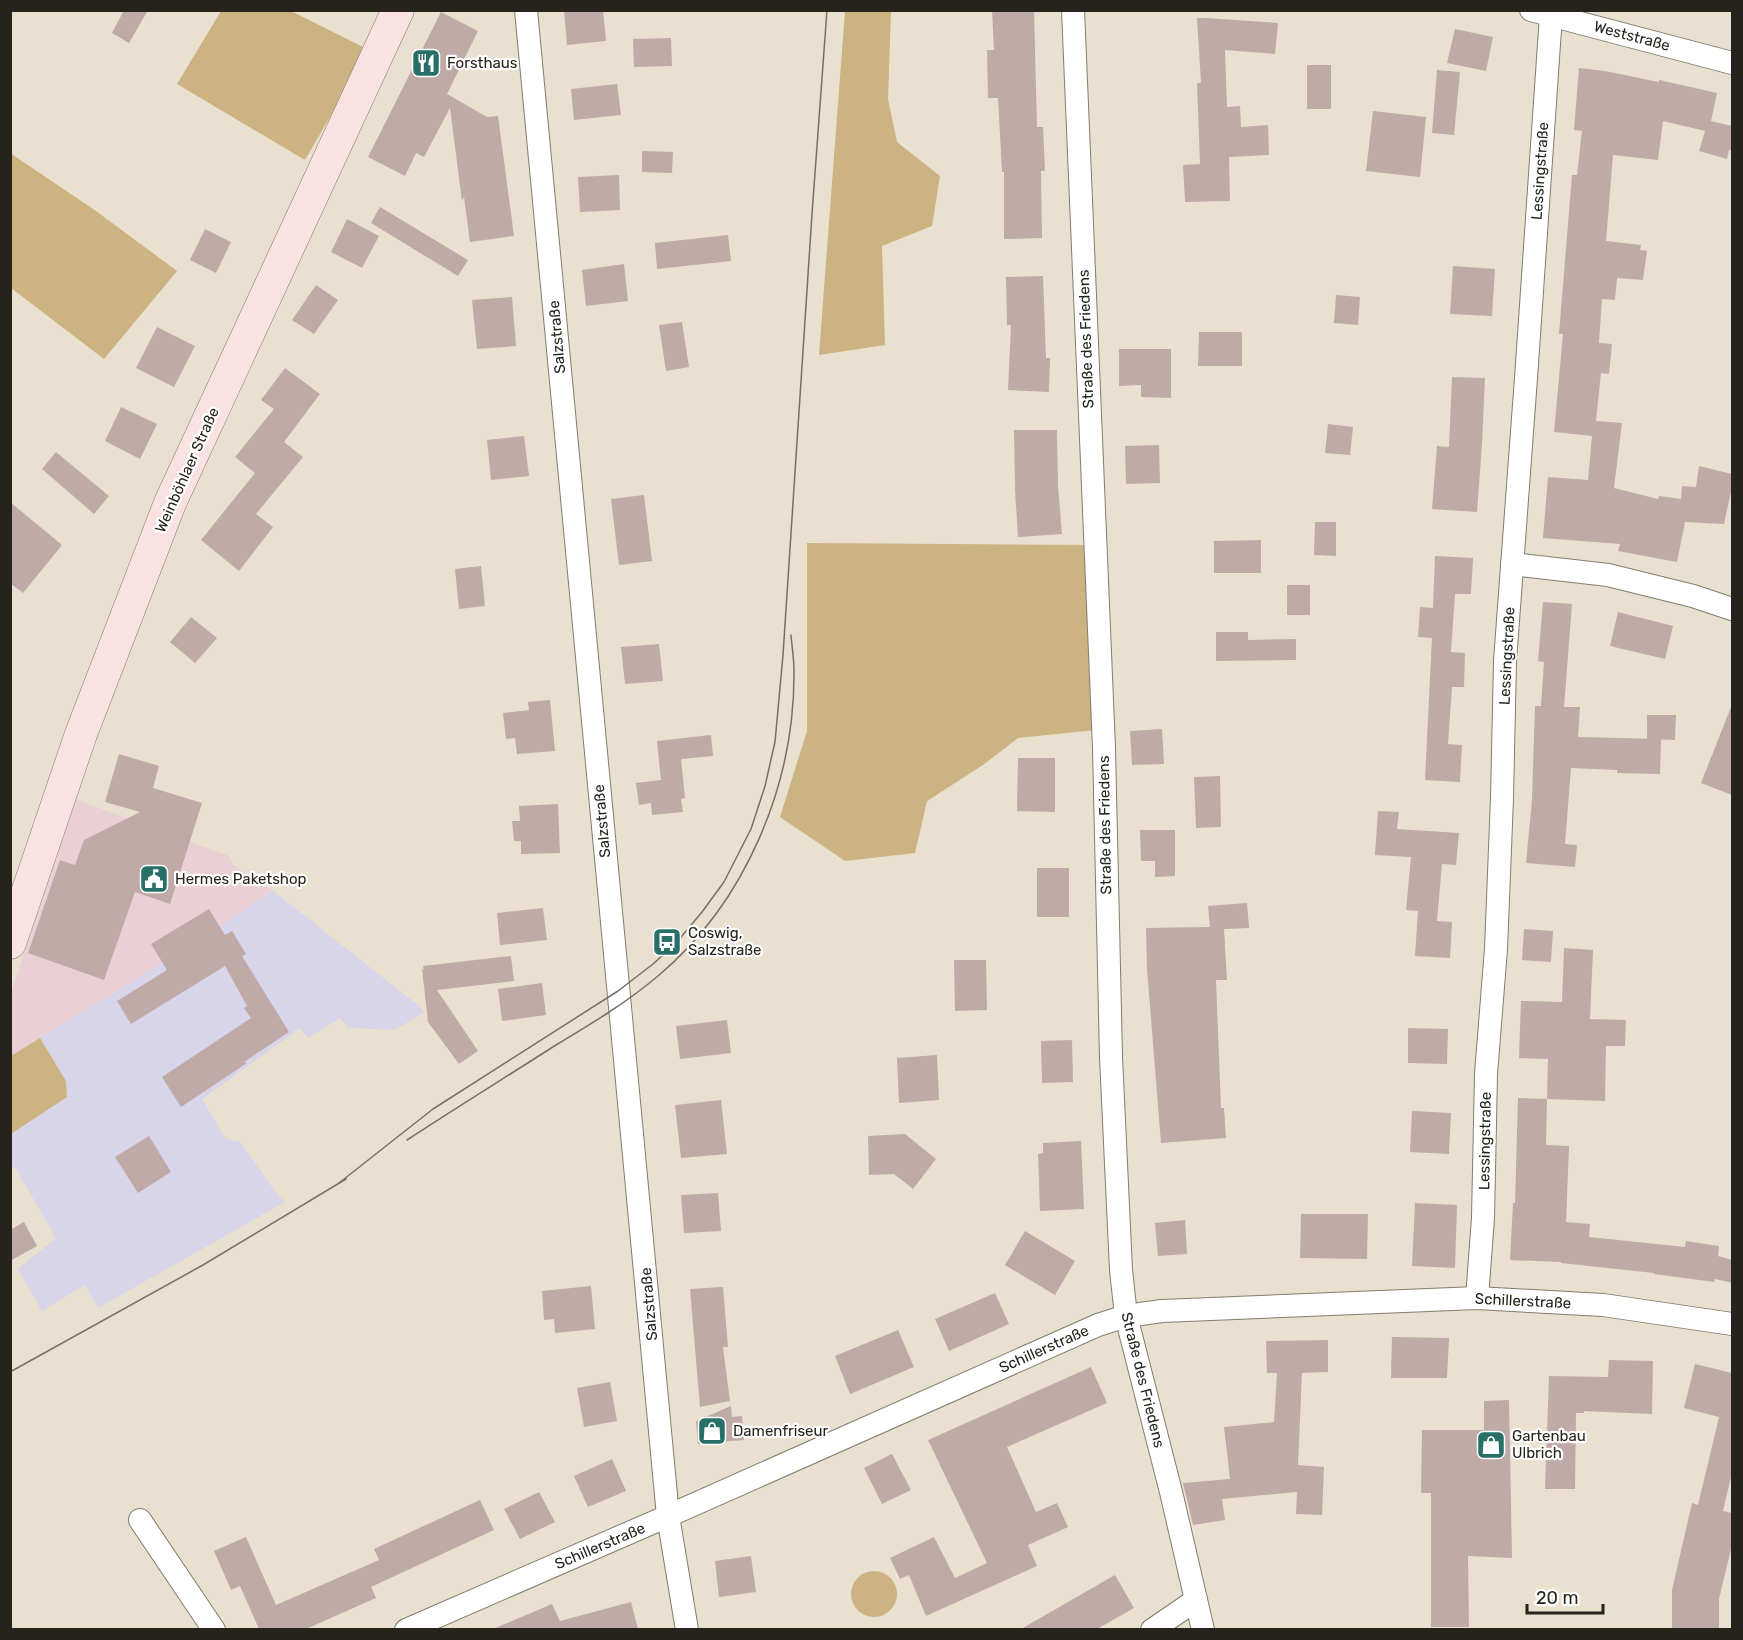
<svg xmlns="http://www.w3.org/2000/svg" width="1743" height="1640" viewBox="0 0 1743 1640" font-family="Rubik,sans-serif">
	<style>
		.commercial { fill: #ead0d5 }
		.industrial { fill: #d8d4ea }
		.green { fill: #ccb382 }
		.building { fill: #bfaaa8 }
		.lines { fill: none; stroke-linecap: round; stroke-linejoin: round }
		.minor-casing { stroke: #847c6d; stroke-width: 24 }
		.secondary-casing { stroke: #847c6d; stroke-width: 33 }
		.minor { stroke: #fff; stroke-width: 22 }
		.secondary { stroke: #fae2e3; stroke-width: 32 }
		.tram { stroke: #757065; stroke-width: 1.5 }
		.labels { text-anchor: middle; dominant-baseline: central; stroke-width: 4.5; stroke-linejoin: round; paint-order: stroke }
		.street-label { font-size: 15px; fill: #26231d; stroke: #fff }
		.poi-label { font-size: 15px; fill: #26231d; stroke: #fff; text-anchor: start }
	</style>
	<rect width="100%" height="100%" fill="#e9e0cf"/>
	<polygon class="commercial" points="75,799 229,856 235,866 272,890 221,926 167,960 11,1056 11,993"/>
	<polygon class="industrial" points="272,890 419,1006 424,1012 395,1030 348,1028 340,1018 308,1038 300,1028 202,1099 226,1139 240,1142 277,1194 285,1202 98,1308 85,1285 42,1311 18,1269 56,1238 15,1167 11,1168 11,1134 67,1096 66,1081 40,1038 167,960 221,926"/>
	<g class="green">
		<polygon points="221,11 291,11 369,50 305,160 177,84"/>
		<polygon points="845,11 891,11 888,99 897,142 940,176 932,226 882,246 885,345 819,355"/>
		<polygon points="10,153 96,211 177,271 104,359 11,288"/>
		<polygon points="807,543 1094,545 1096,730 1018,738 983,765 927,801 915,853 845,861 780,817 807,731"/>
		<polygon points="40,1038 66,1081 67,1097 11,1134 11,1056"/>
		<circle cx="874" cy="1594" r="23"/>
	</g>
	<g class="building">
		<polygon points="124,10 148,10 129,43 112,33"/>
		<polygon points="564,10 603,10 606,41 567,45"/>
		<polygon points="992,10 1034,10 1037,127 1043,127 1045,171 1041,171 1042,238 1004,239 1004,172 1002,172 998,98 988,98 987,50 994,50"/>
		<polygon points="441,12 478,31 447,94 487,117 498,116 514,236 470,242 464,197 462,201 450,108 424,157 416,153 405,176 368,157"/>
		<polygon points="1197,18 1206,18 1278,23 1275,54 1225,50 1227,107 1240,106 1241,127 1268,125 1269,155 1229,157 1230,201 1185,202 1183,165 1200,164 1197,83 1201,83"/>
		<polygon points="1455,29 1493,37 1486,71 1447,63"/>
		<polygon points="671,38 672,66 634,67 633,39"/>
		<rect x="1307" y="65" width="24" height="44"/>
		<polygon points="1579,68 1605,71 1659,82 1659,80 1717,93 1711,121 1732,126 1732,151 1729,150 1727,159 1699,151 1705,131 1663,121 1658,160 1613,155 1606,241 1641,245 1640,250 1647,251 1643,280 1617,278 1615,300 1602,299 1599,343 1612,344 1609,374 1601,373 1596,421 1622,423 1614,488 1658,499 1659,496 1681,499 1682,486 1696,487 1699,466 1732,474 1732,487 1724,524 1685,522 1677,562 1618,551 1620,544 1543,538 1548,477 1588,480 1592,436 1554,432 1563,334 1559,334 1572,175 1577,175 1582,131 1574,130"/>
		<polygon points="1437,70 1460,72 1454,135 1432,133"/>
		<polygon points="617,84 621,115 574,120 571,89"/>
		<polygon points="1373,111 1426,117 1420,177 1366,171"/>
		<polygon points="642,151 673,152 672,173 642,172"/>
		<polygon points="619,175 620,210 580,212 578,177"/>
		<polygon points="380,207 468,260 458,276 371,223"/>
		<polygon points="347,219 379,236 362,268 331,252"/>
		<polygon points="205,229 231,242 216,273 190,260"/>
		<polygon points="728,235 731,261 657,269 655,243"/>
		<polygon points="624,264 628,301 586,306 582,270"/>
		<polygon points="1453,266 1495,269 1492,316 1450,314"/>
		<polygon points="1043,276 1046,358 1050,358 1049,392 1008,390 1011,325 1007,325 1006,277"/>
		<polygon points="316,285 338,300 314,334 292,320"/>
		<polygon points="1336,295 1360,297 1358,325 1334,323"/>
		<polygon points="512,297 516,346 477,349 472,300"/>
		<polygon points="682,322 689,367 666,371 659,325"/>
		<polygon points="157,327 195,346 174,387 136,368"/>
		<polygon points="1199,332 1242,332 1242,366 1198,366"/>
		<polygon points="1119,349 1171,349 1171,398 1141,397 1141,385 1119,386"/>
		<polygon points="285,368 320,394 284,442 303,457 256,514 273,527 239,571 201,540 255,473 235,457 274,409 261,400"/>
		<polygon points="1452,377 1485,378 1482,444 1477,512 1432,509 1437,446 1449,447"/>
		<polygon points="121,407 157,424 140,459 105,441"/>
		<polygon points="1328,424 1353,427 1350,455 1325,453"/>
		<polygon points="1014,430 1057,430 1058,486 1062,534 1018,537 1015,490"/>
		<polygon points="524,436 529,476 491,480 487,440"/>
		<polygon points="1159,445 1160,483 1126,484 1125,446"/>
		<polygon points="56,452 109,496 94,514 42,469"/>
		<polygon points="644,495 652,561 619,565 611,499"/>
		<polygon points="10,502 62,545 23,593 10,583"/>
		<polygon points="1315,522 1336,522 1336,556 1314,555"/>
		<polygon points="1261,540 1261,573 1214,573 1214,541"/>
		<polygon points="1435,556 1473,558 1471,594 1455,594 1451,652 1465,653 1464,687 1452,687 1448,744 1462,745 1460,782 1425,780 1432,638 1418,637 1420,607 1433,608"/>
		<polygon points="481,566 485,606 459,609 455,569"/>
		<rect x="1287" y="585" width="23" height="30"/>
		<polygon points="1543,602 1572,604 1564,707 1580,707 1578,737 1661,739 1660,774 1617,773 1617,770 1571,768 1565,844 1577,845 1575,867 1526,863 1532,800 1535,706 1541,706 1544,662 1538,661"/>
		<polygon points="1618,612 1673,626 1665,659 1610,646"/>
		<polygon points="191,617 217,638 195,663 170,642"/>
		<polygon points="1216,632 1248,632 1248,640 1296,639 1296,660 1216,661"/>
		<polygon points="659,644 663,681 625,684 621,647"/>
		<polygon points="550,700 555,751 517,754 515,738 506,739 503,713 529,710 528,702"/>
		<polygon points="1731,707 1732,707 1732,795 1701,783"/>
		<polygon points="1647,715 1676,715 1675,740 1647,739"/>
		<polygon points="1162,729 1164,764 1132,765 1130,731"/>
		<polygon points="711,735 713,756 681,759 685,798 681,799 683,812 652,815 651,803 639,805 636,783 661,780 657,741"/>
		<polygon points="119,754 159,766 153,788 202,803 170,904 135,892 104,980 28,953 60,860 75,865 84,840 140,812 105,802"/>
		<polygon points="1018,758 1055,758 1055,812 1017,811"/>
		<polygon points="1220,776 1221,827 1196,828 1194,777"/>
		<polygon points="558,804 560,853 521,854 521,841 514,841 512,821 520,821 519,806"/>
		<polygon points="1378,811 1399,812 1397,829 1459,833 1456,865 1442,864 1437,921 1452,922 1450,958 1415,956 1418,911 1406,910 1411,857 1375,855"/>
		<polygon points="1140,830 1175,830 1175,876 1155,877 1155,861 1141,861"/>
		<rect x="1037" y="868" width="32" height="49"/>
		<polygon points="1247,903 1249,928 1224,929 1227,980 1216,980 1221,1108 1224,1108 1226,1138 1161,1143 1147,969 1146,928 1210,927 1208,906"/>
		<polygon points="543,908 547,940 500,945 497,913"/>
		<polygon points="209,909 225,935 232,931 246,954 242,956 289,1032 244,1062 247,1063 181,1107 162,1077 251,1018 244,1008 247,1006 225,966 131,1024 117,1001 167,970 151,944"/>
		<polygon points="1524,929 1553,931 1551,962 1522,960"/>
		<polygon points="1564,948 1593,950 1590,1019 1626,1020 1625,1046 1606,1046 1605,1101 1547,1099 1546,1145 1569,1146 1566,1222 1590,1224 1589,1237 1685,1247 1686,1241 1719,1246 1718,1256 1732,1260 1732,1283 1715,1279 1714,1282 1654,1274 1654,1273 1561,1263 1561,1262 1510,1260 1513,1203 1515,1203 1518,1098 1547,1099 1548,1059 1519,1058 1521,1001 1562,1002"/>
		<polygon points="511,956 514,981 437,990 478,1051 459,1064 428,1022 422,968 424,970 423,966"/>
		<polygon points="954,960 986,960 987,1010 955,1011"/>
		<polygon points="542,983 546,1015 502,1021 498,989"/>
		<polygon points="727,1020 731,1053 680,1059 676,1026"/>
		<polygon points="1408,1028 1448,1029 1447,1064 1408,1063"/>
		<polygon points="1072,1040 1073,1082 1042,1083 1041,1041"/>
		<polygon points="937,1055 939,1100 899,1103 897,1058"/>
		<polygon points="721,1100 727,1154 681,1158 675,1105"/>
		<polygon points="1412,1111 1451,1113 1449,1154 1410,1152"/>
		<polygon points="905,1134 936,1159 913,1189 894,1174 869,1175 868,1136"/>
		<polygon points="149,1136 171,1172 138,1193 115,1157"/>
		<polygon points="1081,1141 1084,1209 1040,1211 1038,1154 1043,1153 1043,1143"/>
		<polygon points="718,1193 721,1231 684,1233 681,1195"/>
		<polygon points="1415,1203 1457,1205 1455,1268 1412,1266"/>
		<polygon points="1301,1214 1368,1214 1367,1259 1300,1258"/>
		<polygon points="1185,1220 1187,1254 1158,1256 1155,1223"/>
		<polygon points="24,1222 37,1246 10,1261 10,1230"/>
		<polygon points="1025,1231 1075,1261 1055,1295 1005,1265"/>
		<polygon points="591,1286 595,1329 555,1333 554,1319 544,1320 542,1291"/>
		<polygon points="723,1287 728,1347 723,1347 730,1401 700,1407 690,1289"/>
		<polygon points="995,1293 1009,1324 949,1351 935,1319"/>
		<polygon points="898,1330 914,1367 850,1394 835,1356"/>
		<polygon points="1392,1337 1449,1338 1447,1378 1391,1378"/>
		<polygon points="1328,1340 1328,1372 1302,1373 1298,1465 1324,1467 1322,1515 1296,1514 1297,1492 1222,1499 1225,1520 1193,1525 1183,1483 1230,1479 1224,1427 1274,1422 1277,1373 1267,1373 1266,1341"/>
		<polygon points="1609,1360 1653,1361 1652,1414 1584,1411 1584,1413 1576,1413 1575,1489 1545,1489 1549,1376 1608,1377"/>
		<polygon points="1695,1364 1732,1373 1732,1473 1723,1511 1732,1513 1732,1545 1719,1599 1719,1629 1672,1629 1672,1590 1692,1503 1698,1505 1719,1417 1684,1408"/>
		<polygon points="1091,1367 1107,1403 1007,1447 1036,1512 1057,1503 1068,1527 1028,1545 1037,1566 926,1616 909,1575 900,1579 890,1558 934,1537 955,1578 987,1563 928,1440"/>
		<polygon points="610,1382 617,1421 584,1427 577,1388"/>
		<polygon points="1509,1400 1512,1558 1468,1556 1469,1627 1431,1627 1431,1493 1421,1493 1422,1430 1484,1430 1484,1401"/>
		<polygon points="731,1406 732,1417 742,1416 744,1440 698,1444 696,1421 701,1420 701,1419"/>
		<polygon points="892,1454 911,1490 882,1504 864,1468"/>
		<polygon points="612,1459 626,1491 588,1507 574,1476"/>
		<polygon points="539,1492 555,1522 520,1539 504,1509"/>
		<polygon points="480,1500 494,1530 371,1587 376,1598 306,1629 259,1629 240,1586 231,1590 214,1551 246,1537 276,1605 379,1560 374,1549"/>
		<polygon points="751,1556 756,1592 719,1597 715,1561"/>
		<polygon points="1115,1575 1134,1608 1097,1629 1021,1629"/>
		<polygon points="631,1602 638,1629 493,1629 552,1604 560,1621"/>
	</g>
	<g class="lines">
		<g class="minor-casing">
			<g id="minor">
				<polyline points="526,10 668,1516 687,1630"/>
				<polyline points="1073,10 1104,748 1111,1057 1121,1270 1126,1316 1171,1492 1203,1630"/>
				<polyline points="1531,10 1732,63"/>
				<polyline points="1512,564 1608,575 1693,596 1732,609"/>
				<polyline points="1477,1298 1483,1218 1486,1074 1496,949 1502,798 1505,661 1526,378 1551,15"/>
				<polyline points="140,1520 214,1630"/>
				<polyline points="406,1630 668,1516 1098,1325 1126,1316 1162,1311 1477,1298 1603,1305 1732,1324"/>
				<polyline points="1152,1630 1196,1600"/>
			</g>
		</g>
		<g class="secondary-casing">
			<polyline id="secondary" points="10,943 81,734 170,503 398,10"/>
		</g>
		<use href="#minor" class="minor"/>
		<use href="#secondary" class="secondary"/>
		<g class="tram">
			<path d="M407,1140C456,1108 506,1077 556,1045C591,1024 626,1003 658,976C745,903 795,785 794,671C794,659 792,647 791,635"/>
			<polyline points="339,1183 433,1109 618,991 653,964 677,942 702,912 724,882 751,829 765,786 775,742 783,655 812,214 827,10"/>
			<polyline points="10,1372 203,1265 346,1179"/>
		</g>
	</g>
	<defs>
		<g id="restaurant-square" transform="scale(1.5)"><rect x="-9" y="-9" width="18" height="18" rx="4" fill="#276f67" stroke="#fff"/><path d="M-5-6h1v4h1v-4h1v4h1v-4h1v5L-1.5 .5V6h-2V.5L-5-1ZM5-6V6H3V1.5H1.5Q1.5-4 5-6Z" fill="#fff"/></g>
		<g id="civic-square" transform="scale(1.5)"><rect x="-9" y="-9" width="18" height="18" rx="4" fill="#276f67" stroke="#fff"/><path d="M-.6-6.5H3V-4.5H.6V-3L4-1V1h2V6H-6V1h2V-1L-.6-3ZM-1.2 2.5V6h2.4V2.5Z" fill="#fff"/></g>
		<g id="bus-square" transform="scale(1.5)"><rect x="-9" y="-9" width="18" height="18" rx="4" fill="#276f67" stroke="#fff"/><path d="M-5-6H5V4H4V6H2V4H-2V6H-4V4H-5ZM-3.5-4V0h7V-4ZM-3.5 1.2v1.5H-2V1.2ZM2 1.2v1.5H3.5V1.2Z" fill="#fff"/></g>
		<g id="shop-square" transform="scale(1.5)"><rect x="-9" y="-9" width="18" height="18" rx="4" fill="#276f67" stroke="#fff"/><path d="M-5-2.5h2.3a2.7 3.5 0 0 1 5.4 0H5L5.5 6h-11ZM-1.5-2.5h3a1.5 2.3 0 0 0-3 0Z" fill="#fff"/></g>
	</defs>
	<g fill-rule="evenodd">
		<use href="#restaurant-square" x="426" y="63"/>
		<use href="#civic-square" x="154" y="879"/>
		<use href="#bus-square" x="667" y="942"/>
		<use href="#shop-square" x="712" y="1431"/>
		<use href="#shop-square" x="1491" y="1445"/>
	</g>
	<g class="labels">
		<g class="street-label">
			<text transform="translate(1632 36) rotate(15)">Weststraße</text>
			<text transform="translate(1540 171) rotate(-86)">Lessingstraße</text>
			<text transform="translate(557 337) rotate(-95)">Salzstraße</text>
			<text transform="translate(1086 339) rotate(-92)">Straße des Friedens</text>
			<text transform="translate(187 470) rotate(-66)">Weinböhlaer Straße</text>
			<text transform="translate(1507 656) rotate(-87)">Lessingstraße</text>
			<text transform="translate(602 821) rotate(-95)">Salzstraße</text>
			<text transform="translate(1105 825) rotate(-91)">Straße des Friedens</text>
			<text transform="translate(1485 1141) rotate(-89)">Lessingstraße</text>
			<text transform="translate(1523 1301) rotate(3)">Schillerstraße</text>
			<text transform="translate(649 1304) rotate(-95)">Salzstraße</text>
			<text transform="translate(1044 1349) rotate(-24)">Schillerstraße</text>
			<text transform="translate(1143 1380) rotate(76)">Straße des Friedens</text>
			<text transform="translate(600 1546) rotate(-23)">Schillerstraße</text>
		</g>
		<g class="poi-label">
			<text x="447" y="63">Forsthaus</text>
			<text x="175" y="879">Hermes Paketshop</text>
			<text x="688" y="933">Coswig,<tspan x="688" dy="17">Salzstraße</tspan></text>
			<text x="733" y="1431">Damenfriseur</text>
			<text x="1512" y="1436">Gartenbau<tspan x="1512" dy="17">Ulbrich</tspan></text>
		</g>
	</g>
	<rect width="1743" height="1640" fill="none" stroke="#26231d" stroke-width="24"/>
	<path d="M1527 1604v9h76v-9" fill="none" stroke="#26231d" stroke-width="3"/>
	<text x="1536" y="1604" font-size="18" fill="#26231d" stroke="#ffffff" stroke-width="4.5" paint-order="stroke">20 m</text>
</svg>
